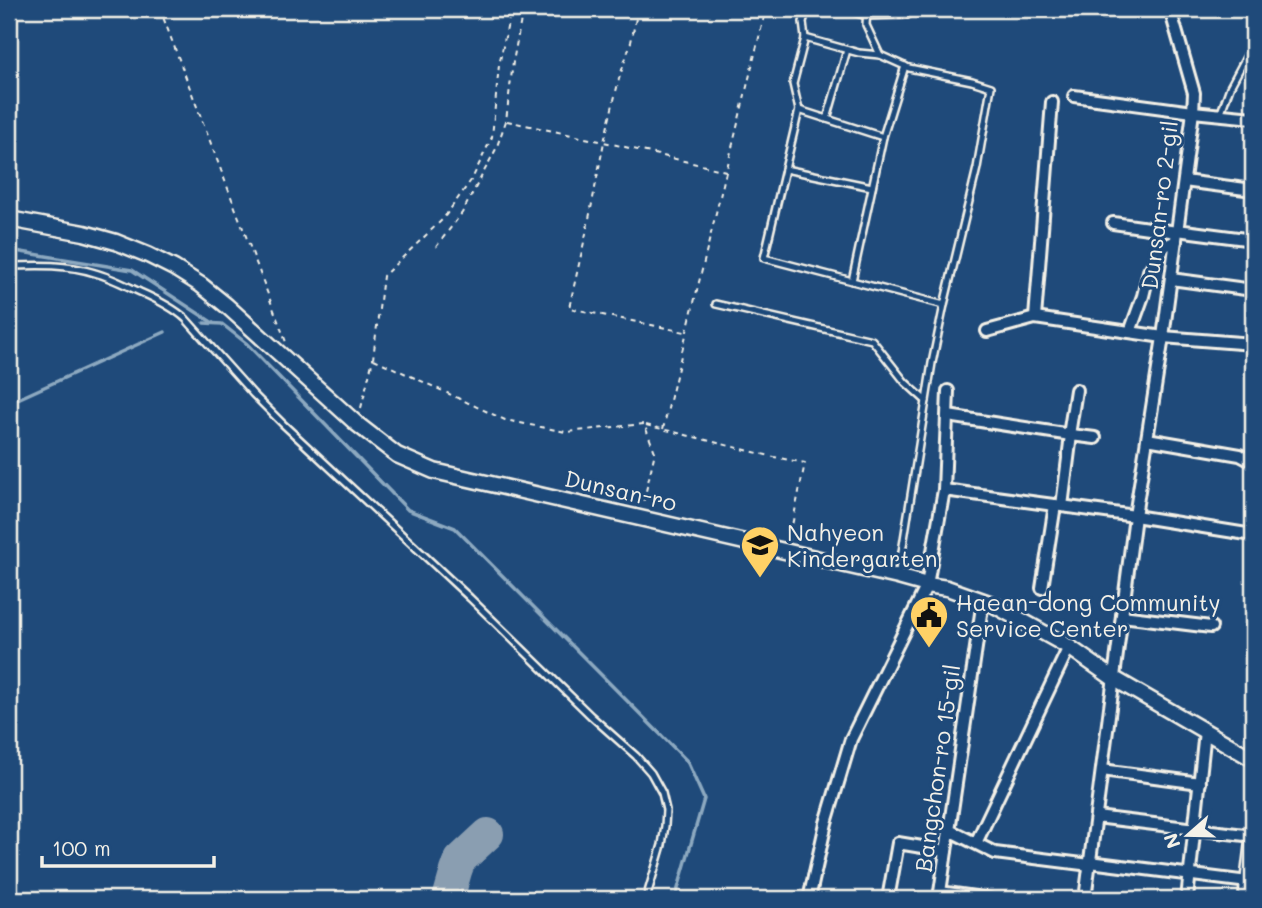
<svg xmlns="http://www.w3.org/2000/svg" width="1262" height="908" viewBox="0 0 1262 908" font-family="Mali,sans-serif">
	<style>
		.lines { fill: none; stroke-linecap: round; stroke-linejoin: round }
		.stream { stroke: #8da9c0; stroke-width: 3.5 }
		.taxiway { stroke: #8a9eb1; stroke-width: 32 }
		.service-casing { stroke: #f4f1e8; stroke-width: 10 }
		.minor-casing { stroke: #f4f1e8; stroke-width: 16 }
		.tertiary-casing { stroke: #f4f1e8; stroke-width: 19 }
		.path { stroke: #f4f1e8; stroke-width: 2; stroke-dasharray: 5 5; stroke-linecap: butt }
		.service { stroke: #1f4a7a; stroke-width: 5 }
		.minor { stroke: #1f4a7a; stroke-width: 10 }
		.tertiary { stroke: #1f4a7a; stroke-width: 14 }
		.labels { text-anchor: middle; dominant-baseline: central; stroke-width: 6; stroke-linejoin: round; paint-order: stroke }
		.street-label { font-size: 23px; fill: #f4f1e8; stroke: #1f4a7a }
		.poi-label { font-size: 23px; fill: #f4f1e8; stroke: #1f4a7a; text-anchor: start }
	</style>
	<rect width="100%" height="100%" fill="#1f4a7a"/>
	<filter id="ink" filterUnits="userSpaceOnUse"><feTurbulence type="fractalNoise" baseFrequency=".0143" numOctaves="2"/><feDisplacementMap in="SourceGraphic" scale="14" xChannelSelector="R" yChannelSelector="G"/><feConvolveMatrix kernelMatrix="1 2 1 2 8 2 1 2 1" color-interpolation-filters="sRGB"/></filter>
	<g filter="url(#ink)">
		<g class="lines">
			<g class="stream">
				<polyline points="9,250 132,270 213,323"/>
				<polyline points="204,323 222,324 246,343 408,510 455,528 687,761 704,799 675,899"/>
				<polyline points="9,403 165,332"/>
			</g>
			<polyline class="taxiway" points="448,899 456,871 460,860 488,834"/>
			<g class="service-casing">
				<g id="service">
					<polyline points="807,9 803,22 805,38 793,84 799,110 764,258 944,305"/>
					<polyline points="843,9 867,16 907,15 918,9"/>
					<polyline points="867,9 866,25 880,55 909,68 972,81 991,87 977,168 944,305 932,363 898,577"/>
					<polyline points="1105,15 1108,9"/>
					<polyline points="805,38 859,53 880,55"/>
					<polyline points="799,110 883,137 905,66"/>
					<polyline points="1220,115 1230,87 1253,44"/>
					<polyline points="827,119 847,50"/>
					<polyline points="785,169 872,187"/>
					<path d="M9,266C38,265 67,264 95,273C110,277 125,285 140,292C156,299 173,307 186,319L253,394L283,424L470,598L591,716L636,756L651,773L662,793L666,810L665,826L662,845L646,899"/>
					<polyline points="852,281 883,137"/>
					<polyline points="716,304 872,340 905,382 926,401"/>
				</g>
			</g>
			<g class="minor-casing">
				<g id="minor">
					<polyline points="1074,96 1193,112 1253,118"/>
					<polyline points="1184,181 1253,190"/>
					<polyline points="1113,223 1177,232"/>
					<polyline points="1177,230 1253,240"/>
					<polyline points="1171,279 1253,290"/>
					<polyline points="1035,318 1052,102"/>
					<polyline points="987,331 1035,318 1163,337 1253,344"/>
					<polyline points="1130,332 1143,296 1149,271 1165,246 1176,241"/>
					<polyline points="948,416 1071,435"/>
					<polyline points="1069,435 1076,390"/>
					<polyline points="1147,439 1240,455 1253,462"/>
					<polyline points="944,490 1135,516 1253,535"/>
					<polyline points="1062,506 1071,435 1095,438"/>
					<polyline points="1042,588 1055,505"/>
					<polyline points="1122,616 1211,627"/>
					<polyline points="1102,770 1200,783"/>
					<polyline points="1096,817 1253,836"/>
					<polyline points="949,830 995,853 1090,865"/>
					<polyline points="976,843 1069,647"/>
					<polyline points="1090,862 1248,882"/>
					<polyline points="940,892 989,899"/>
					<polyline points="809,899 826,823 851,739 927,585 944,490 948,391"/>
					<polyline points="888,899 898,843 946,851"/>
					<polyline points="939,899 983,600"/>
					<polyline points="1085,899 1135,516 1163,337 1193,112 1194,93 1170,9"/>
					<polyline points="1187,899 1205,731"/>
				</g>
			</g>
			<g class="tertiary-casing">
				<g id="tertiary">
					<polyline points="9,219 84,233 116,242 148,255 174,268 201,285 227,306 357,424 397,455 434,471 898,577 927,585 947,588 992,604 1069,647 1113,678 1253,759"/>
					<polyline points="1246,899 1253,842"/>
				</g>
			</g>
			<g class="path">
				<polyline points="160,9 286,342"/>
				<polyline points="638,9 631,42 619,79 604,142 587,229 569,308 685,332"/>
				<polyline points="507,121 604,142 726,171"/>
				<polyline points="436,247 462,213 496,149 506,121 513,62 523,9"/>
				<polyline points="374,359 505,420 566,432 644,424 655,452 643,504"/>
				<polyline points="361,408 373,359 383,276 443,219 472,179 492,137 499,65 511,9"/>
				<polyline points="646,425 774,457 805,463 789,540"/>
				<polyline points="663,429 766,9"/>
			</g>
			<use href="#service" class="service"/>
			<use href="#minor" class="minor"/>
			<use href="#tertiary" class="tertiary"/>
		</g>
	</g>
	<defs>
		<g id="school-pin" transform="scale(2.0125)"><path d="M0 17L-7.5 6A9.5 9.5 0 1 1 7.5 6Z" fill="#ffd166" stroke="#1f4a7a"/><path d="M0-5L7-2L0 1L-7-2ZM-4 1L0 2.5L4 1V4Q0 6-4 4Z" fill="#111"/></g>
		<g id="civic-pin" transform="scale(2.0125)"><path d="M0 17L-7.5 6A9.5 9.5 0 1 1 7.5 6Z" fill="#ffd166" stroke="#1f4a7a"/><path d="M-.6-6.5H3V-4.5H.6V-3L4-1V1h2V6H-6V1h2V-1L-.6-3ZM-1.2 2.5V6h2.4V2.5Z" fill="#111"/></g>
	</defs>
	<g fill-rule="evenodd">
		<use href="#school-pin" x="760" y="545"/>
		<use href="#civic-pin" x="929" y="615"/>
	</g>
	<g class="labels">
		<g class="street-label">
			<text transform="translate(1159 205) rotate(-83)">Dunsan-ro 2-gil</text>
			<text transform="translate(621 490) rotate(13)">Dunsan-ro</text>
			<text transform="translate(937 768) rotate(-82)">Bangchon-ro 15-gil</text>
		</g>
		<g class="poi-label">
			<text x="787" y="532">Nahyeon<tspan x="787" dy="26">Kindergarten</tspan></text>
			<text x="956" y="602">Haean-dong Community<tspan x="956" dy="26">Service Center</tspan></text>
		</g>
	</g>
	<rect width="1262" height="908" fill="none" stroke="#1f4a7a" stroke-width="35"/>
	<rect x="18" y="18" width="1227" height="873" fill="none" stroke="#f4f1e8" stroke-width="2.5" filter="url(#ink)"/>
	<g transform="translate(1188 835) rotate(250)" stroke="#1f4a7a" stroke-width="5" paint-order="stroke">
	<path d="M0-5L12 26L0 18L-12 26Z" fill="#f4f1e8"/>
	<text y="-10" font-size="19" font-weight="bold" text-anchor="middle" fill="#f4f1e8">N</text>
	</g>
	<path d="M42 856v10h172v-10" fill="none" stroke="#f4f1e8" stroke-width="3.5"/>
	<text x="52" y="856" font-size="21" fill="#f4f1e8" stroke="#1f4a7a" stroke-width="5" paint-order="stroke">100 m</text>
</svg>
